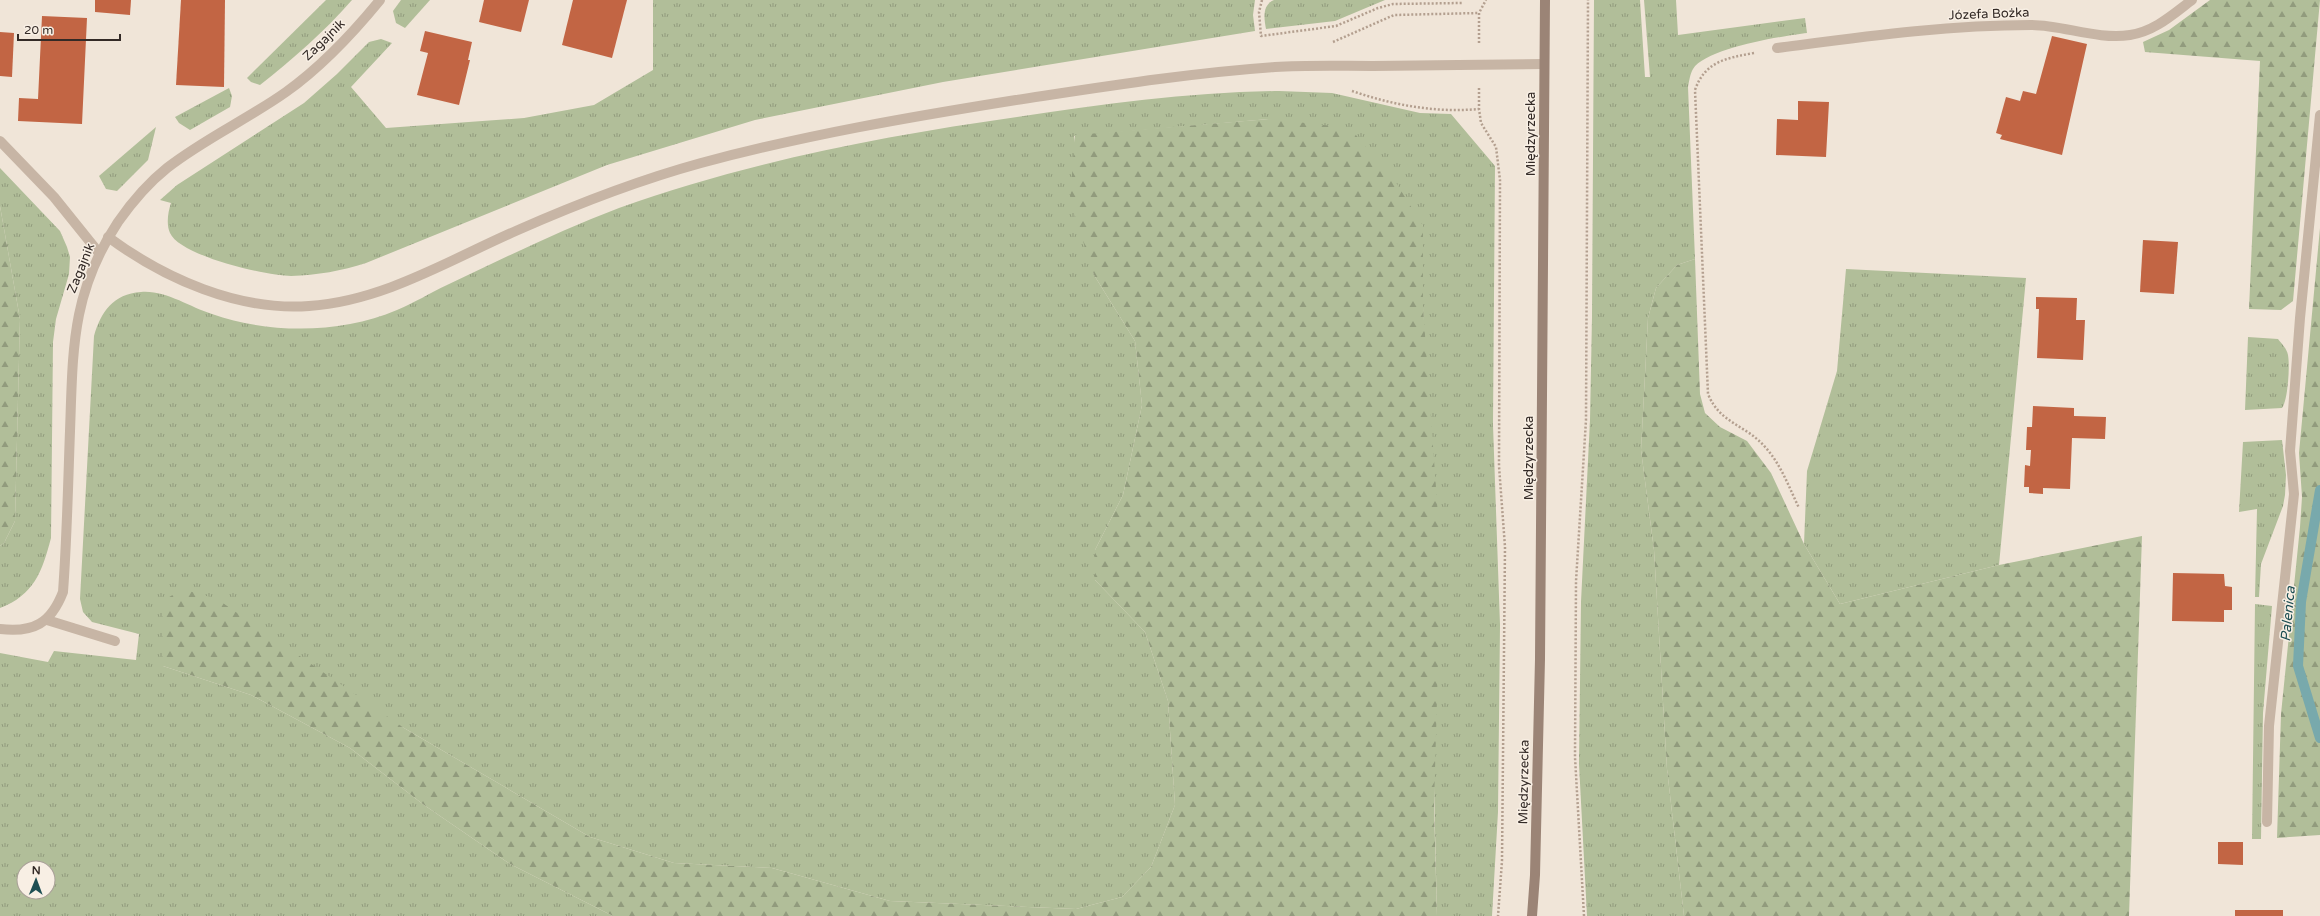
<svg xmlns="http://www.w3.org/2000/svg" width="2320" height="916" viewBox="0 0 2320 916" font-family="'Varela Round',sans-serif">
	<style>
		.grass { fill: url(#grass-tufts); fill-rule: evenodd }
		.forest { fill: url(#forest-firs) }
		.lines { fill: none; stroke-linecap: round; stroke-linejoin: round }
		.stream { stroke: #78a9ac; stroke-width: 10 }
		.building { fill: #c26544 }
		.path { stroke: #b39f8f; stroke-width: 2.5; stroke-dasharray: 2 2; stroke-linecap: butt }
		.lane { stroke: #c7b5a5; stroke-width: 10 }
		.street { stroke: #c7b5a5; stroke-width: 10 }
		.secondary { stroke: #9b8476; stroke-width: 10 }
		.labels { text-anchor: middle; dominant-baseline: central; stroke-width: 3; stroke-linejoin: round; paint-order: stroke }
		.street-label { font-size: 13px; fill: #332a26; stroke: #f8efe4 }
		.water-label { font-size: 14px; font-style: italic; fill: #1d4e53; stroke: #f8efe4 }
	</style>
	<defs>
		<pattern id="grass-tufts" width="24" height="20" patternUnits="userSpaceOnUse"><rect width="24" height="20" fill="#b1be99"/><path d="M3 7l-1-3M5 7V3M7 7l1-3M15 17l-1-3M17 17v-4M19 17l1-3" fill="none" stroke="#919b7d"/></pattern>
		<pattern id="forest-firs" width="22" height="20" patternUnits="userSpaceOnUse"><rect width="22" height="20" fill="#b1be99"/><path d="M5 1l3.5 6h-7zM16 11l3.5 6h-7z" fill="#919b7d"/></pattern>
	</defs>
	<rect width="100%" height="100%" fill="#f0e5d8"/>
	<g class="grass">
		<path d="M326,0H352C324,32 293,59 260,85L251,82L247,78Z"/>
		<polygon points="401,0 430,0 405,28 396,23 393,11"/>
		<path d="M653,0H1255L1253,15L1255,31L943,82L755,120L607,165L366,263C342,271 317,275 291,276C267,276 180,256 170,233C166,224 168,212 171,203L160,200L177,185L304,103L337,74L369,42L381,39L392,43L351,87L386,128L524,118L594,105L653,70Z"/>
		<path d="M1274,0H1385L1335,21L1266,29C1264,18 1262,5 1274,0Z"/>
		<path d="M1594,0H1640L1645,77H1650L1644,0H1676L1678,35L1805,18L1807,33C1783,36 1706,48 1693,69C1690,74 1689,82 1688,87L1695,259L1677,265L1656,288L1648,318L1641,450L1654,550L1667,769L1684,916H1587L1579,764L1581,602L1590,420L1592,317Z"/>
		<polygon points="229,88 232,96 230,107 190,130 179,123 175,117"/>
		<path d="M1279,91L1332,93L1420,113L1451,114L1495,166L1493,425L1500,625L1498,812L1492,916H1437L1423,307V226L1269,119L1074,136L1094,275L1135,341L1142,405L1123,495L1095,550V580L1145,632L1168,701L1175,805L1151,867L1122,897L1076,909L890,901L772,868L674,863L590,837L404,728L163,601V666L251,695L350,748L424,805L510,864L613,916H0V653L48,662L54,651L136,660L139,634L92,622L83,612L80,599L94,336C101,312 113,294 141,292C166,290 189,307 212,314C270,334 340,334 397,310C414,303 430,293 447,285C504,258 561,230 619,208C747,162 883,136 1017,117C1104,104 1191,92 1279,91ZM24,868H48V892H24Z"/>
		<polygon points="156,127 148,160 117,191 106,189 99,176"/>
		<path d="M0,168L60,231L67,247L70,257L69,274L56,319L53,342L51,538C42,572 34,595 0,608V546L4,543L15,521L20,319L0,206Z"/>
		<polygon points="1846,269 2026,278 1999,565 1840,604 1804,544 1807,471 1837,371"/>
		<path d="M2248,337L2278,339C2282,344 2287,349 2288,355C2290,367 2288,399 2282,408L2245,410Z"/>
		<polygon points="2282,440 2286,475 2285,495 2283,506 2261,564 2259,597 2255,597 2257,509 2239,512 2243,442"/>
		<polygon points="2255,604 2272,606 2263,713 2261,839 2252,839"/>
	</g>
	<g class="forest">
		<polygon points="2210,0 2320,0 2293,301 2281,310 2249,309 2260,61 2145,52 2143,42 2169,30"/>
		<polygon points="1269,119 1350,128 1395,181 1423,226 1423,307 1441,557 1434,805 1437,916 613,916 510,864 424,805 350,748 251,695 163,666 163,601 182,589 217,599 404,728 590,837 674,863 772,868 890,901 1076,909 1122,897 1151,867 1175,805 1168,701 1145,632 1095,580 1095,550 1123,495 1142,405 1135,341 1094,275 1070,201 1075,135"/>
		<polygon points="0,206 20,319 15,521 4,543 0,546"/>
		<polygon points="2320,228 2320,835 2277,838 2281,714 2300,527 2302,497 2299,453"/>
		<polygon points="1695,259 1700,394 1705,413 1720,427 1747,441 1771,473 1804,544 1840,604 1999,565 2142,536 2129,916 1684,916 1667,769 1654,550 1641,450 1648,318 1656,288 1677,265"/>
	</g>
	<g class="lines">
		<polyline class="stream" points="2320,490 2301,602 2298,666 2320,738"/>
	</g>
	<g class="building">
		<polygon points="95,0 131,0 130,15 95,12"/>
		<polygon points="181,0 225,0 224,87 176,85"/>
		<polygon points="484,0 529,0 521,32 479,22"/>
		<polygon points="573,0 627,0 612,58 562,45"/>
		<polygon points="42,16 87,18 82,124 18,121 19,98 38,99"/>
		<polygon points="425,31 472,42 468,60 470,60 459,105 417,95 428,53 420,51"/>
		<polygon points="0,32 14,33 12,77 0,76"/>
		<polygon points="2052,36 2087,44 2062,155 2000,139 2002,135 1996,133 2006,97 2020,101 2023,91 2036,94"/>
		<polygon points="1798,101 1829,102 1826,157 1776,155 1777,119 1798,120"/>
		<polygon points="2143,240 2178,242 2174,294 2140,292"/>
		<polygon points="2036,297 2077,298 2076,320 2085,320 2083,360 2037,358 2039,309 2036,309"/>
		<polygon points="2033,406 2074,408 2074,416 2106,417 2105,439 2072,438 2070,489 2043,488 2043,494 2029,493 2029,487 2024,487 2025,465 2030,466 2031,450 2026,450 2027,427 2032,427"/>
		<polygon points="2173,573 2224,574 2225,586 2232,587 2232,610 2224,610 2224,622 2172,621"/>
		<polygon points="2218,842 2243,842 2243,865 2218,864"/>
		<rect x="2235" y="910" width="48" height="6"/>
	</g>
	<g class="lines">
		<g class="path">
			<polyline points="1262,0 1259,12 1261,36 1336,26 1378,8 1393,4 1462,3"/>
			<polyline points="1333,42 1394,15 1479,13"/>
			<polyline points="1479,43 1479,13 1486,0"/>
			<path d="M1754,53C1727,58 1705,61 1695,90L1708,394C1720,424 1747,425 1766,448C1781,465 1789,487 1799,508"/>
			<polyline points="1479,88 1479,109 1481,123 1496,147 1500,180 1499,466 1505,547 1502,861 1498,916"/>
			<path d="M1352,91C1393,105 1435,113 1479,109"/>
			<polyline points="1584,916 1575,757 1576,581 1586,420 1588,0"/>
		</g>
		<g class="lane">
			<polyline points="0,141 54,197 99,253"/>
			<polyline points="47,620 115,641"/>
			<polyline points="2267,822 2269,726 2294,494 2290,451 2300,318 2320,115"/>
		</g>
		<g class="street">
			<path d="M1777,48C1862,37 1946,25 2031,25C2063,25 2097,40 2130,35C2155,31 2172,15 2192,0"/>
			<path d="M108,237C165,279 238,311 309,306C384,301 451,259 518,230C577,204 639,180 701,163C805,135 910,117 1016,100C1102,87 1188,73 1275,67C1308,65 1340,66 1373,66C1430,65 1487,65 1544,64"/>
			<path d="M0,629C34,633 51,623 63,592C67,538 68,485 70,431C73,350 71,293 118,222C132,202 147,184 167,168C204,139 248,119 286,92C321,67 353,33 380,0"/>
		</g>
		<polyline class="secondary" points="1532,916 1535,875 1540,659 1545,0"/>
	</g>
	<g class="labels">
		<g class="street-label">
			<text transform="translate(1989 14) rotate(-2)">Józefa Bożka</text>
			<text transform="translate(324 40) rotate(-44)">Zagajnik</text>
			<text transform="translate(1531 134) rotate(-90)">Międzyrzecka</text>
			<text transform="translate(81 268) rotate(-68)">Zagajnik</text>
			<text transform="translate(1529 458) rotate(-90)">Międzyrzecka</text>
			<text transform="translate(1524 782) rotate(-89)">Międzyrzecka</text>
		</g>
		<g class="water-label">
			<text transform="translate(2288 614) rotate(-85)">Palenica</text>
		</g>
	</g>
	<g transform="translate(36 880) rotate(1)"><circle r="19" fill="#f8efe4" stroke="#a9a098"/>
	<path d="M0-3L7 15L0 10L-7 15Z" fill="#1d4e53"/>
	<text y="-6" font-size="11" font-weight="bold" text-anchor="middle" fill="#332a26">N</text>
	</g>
	<path d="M18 34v6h102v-6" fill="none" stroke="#332a26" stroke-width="2"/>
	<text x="24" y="34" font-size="12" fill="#332a26" stroke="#f8efe4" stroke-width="3" paint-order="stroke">20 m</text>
</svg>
